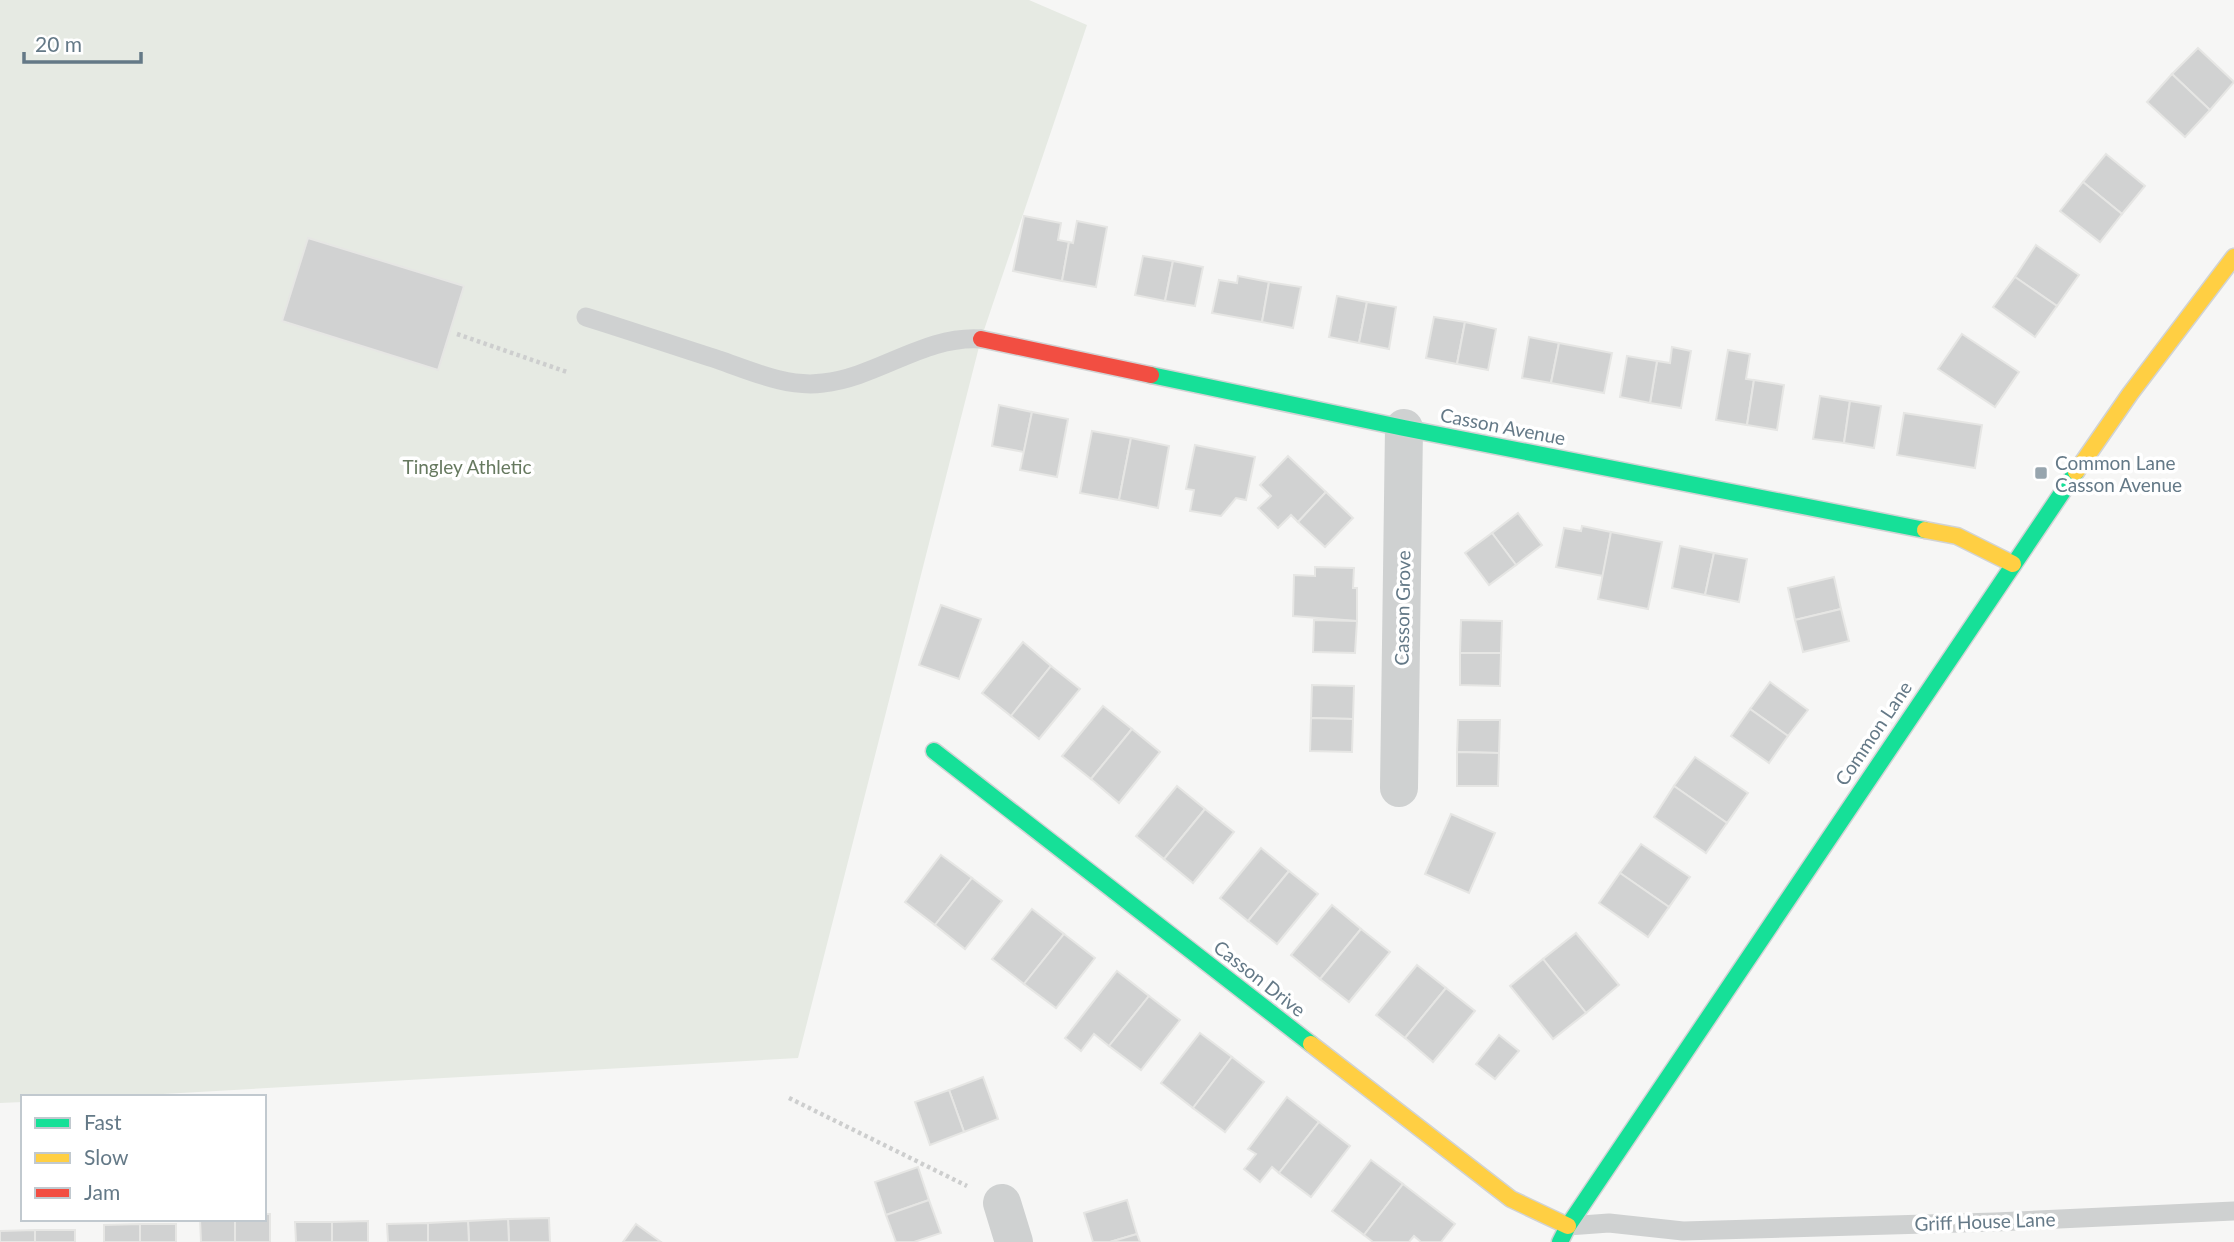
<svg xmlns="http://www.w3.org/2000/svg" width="2234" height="1242" viewBox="0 0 2234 1242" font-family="Lato,sans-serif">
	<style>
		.green { fill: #e6eae3 }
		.building { fill: #d1d2d2; stroke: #e6e6e4; stroke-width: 2 }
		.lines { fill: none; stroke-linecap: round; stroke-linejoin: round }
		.fast-casing { stroke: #d1d3d4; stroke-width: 19 }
		.slow-casing { stroke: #d1d3d4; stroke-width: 19 }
		.jam-casing { stroke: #d1d3d4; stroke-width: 19 }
		.path { stroke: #cdcece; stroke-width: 4.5; stroke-dasharray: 3.5 3.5; stroke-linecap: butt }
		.lane { stroke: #cfd1d1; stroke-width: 19 }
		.street { stroke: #cfd1d1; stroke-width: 38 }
		.fast { stroke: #16e098; stroke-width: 16 }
		.slow { stroke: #ffcf43; stroke-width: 16 }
		.jam { stroke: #f24e42; stroke-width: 16 }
		.poi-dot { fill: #97a5ae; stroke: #fff; stroke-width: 2.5 }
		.labels { text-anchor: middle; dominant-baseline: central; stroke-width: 7; stroke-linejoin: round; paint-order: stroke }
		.street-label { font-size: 19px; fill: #647987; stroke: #fff }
		.poi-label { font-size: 19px; fill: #647987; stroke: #fff; text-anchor: start }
		.park-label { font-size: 19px; fill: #66795f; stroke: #fff }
	</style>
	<rect width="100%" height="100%" fill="#f6f6f5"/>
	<polygon class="green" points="0,0 1029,0 1087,25 981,339 798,1058 110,1097 23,1097 23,1102 0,1103"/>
	<g class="building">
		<polygon points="2198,48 2234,82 2210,110 2172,74"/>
		<polygon points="2172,74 2210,110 2185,137 2147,102"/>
		<polygon points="2106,154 2145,186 2122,214 2083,182"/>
		<polygon points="2083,182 2122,214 2100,242 2060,211"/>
		<polygon points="1024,216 1061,223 1058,240 1069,242 1062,281 1013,271"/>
		<polygon points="1077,221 1107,227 1096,287 1062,281 1069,242 1073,243"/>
		<polygon points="308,238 464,286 438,370 282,321"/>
		<polygon points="2036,245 2079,275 2057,306 2015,277"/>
		<polygon points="1143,256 1173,261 1165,301 1135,295"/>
		<polygon points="1173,261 1203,267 1195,306 1165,301"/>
		<polygon points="1238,276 1269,282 1262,322 1212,313 1219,280 1237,283"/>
		<polygon points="2015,277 2057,306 2035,337 1993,307"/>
		<polygon points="1269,282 1301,287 1293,328 1262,322"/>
		<polygon points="1337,296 1367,302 1359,343 1329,337"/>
		<polygon points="1367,302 1396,307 1389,349 1359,343"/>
		<polygon points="1434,317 1465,322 1457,364 1426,358"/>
		<polygon points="1465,322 1496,329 1488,370 1457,364"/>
		<polygon points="1962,334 2019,372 1995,407 1938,369"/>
		<polygon points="1529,337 1559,343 1551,383 1522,378"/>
		<polygon points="1559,343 1612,353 1604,393 1551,383"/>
		<polygon points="1672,347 1691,351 1681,408 1650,403 1657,361 1670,363"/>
		<polygon points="1728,350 1750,354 1746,379 1754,380 1747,425 1716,420"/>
		<polygon points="1627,356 1657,361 1650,403 1620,397"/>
		<polygon points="1754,380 1784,385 1777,430 1747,425"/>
		<polygon points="1820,396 1850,401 1844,443 1813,439"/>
		<polygon points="1850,401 1881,406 1874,448 1844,443"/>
		<polygon points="999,405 1032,412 1024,452 992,446"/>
		<polygon points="1032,412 1068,419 1057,477 1020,470"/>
		<polygon points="1904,413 1982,425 1975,468 1897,455"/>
		<polygon points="1092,431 1131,438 1119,500 1080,493"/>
		<polygon points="1131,438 1169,446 1158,508 1119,500"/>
		<polygon points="1195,445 1255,457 1246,500 1236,498 1221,516 1190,511 1194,490 1186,489"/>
		<polygon points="1288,456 1326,492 1298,522 1291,515 1278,528 1258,508 1271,496 1260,485"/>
		<polygon points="1326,492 1353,518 1325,547 1298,522"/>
		<polygon points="1518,513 1542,545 1516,565 1492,533"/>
		<polygon points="1582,526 1611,532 1603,576 1556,567 1564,528 1581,531"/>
		<polygon points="1611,532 1662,542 1648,609 1598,599"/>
		<polygon points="1492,533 1516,565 1489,585 1465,553"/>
		<polygon points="1680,546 1714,553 1705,595 1672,588"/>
		<polygon points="1714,553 1747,559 1739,602 1705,595"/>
		<polygon points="1315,567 1354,568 1353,588 1357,588 1357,621 1293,616 1294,575 1315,576"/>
		<polygon points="1834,577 1841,609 1795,620 1788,588"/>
		<polygon points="941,605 981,619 959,679 919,665"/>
		<polygon points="1841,609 1849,641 1803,652 1795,620"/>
		<polygon points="1314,620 1357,621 1355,653 1313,652"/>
		<polygon points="1461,620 1502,621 1501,653 1460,653"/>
		<polygon points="1023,642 1051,666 1011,716 982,693"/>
		<polygon points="1460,653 1501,653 1500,686 1460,685"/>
		<polygon points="1051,666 1080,689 1039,739 1011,716"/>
		<polygon points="1770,682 1808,710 1788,736 1750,709"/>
		<polygon points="1312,685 1354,686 1353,719 1311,718"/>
		<polygon points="1103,706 1132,729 1091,779 1062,756"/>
		<polygon points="1750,709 1788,736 1769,763 1731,736"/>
		<polygon points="1311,718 1353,719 1352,752 1310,751"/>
		<polygon points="1458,720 1500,720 1499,753 1457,752"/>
		<polygon points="1132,729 1160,752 1119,803 1091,779"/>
		<polygon points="1457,752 1499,753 1498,786 1457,786"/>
		<polygon points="1695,757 1748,793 1727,823 1674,786"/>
		<polygon points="1177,786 1205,809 1164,859 1136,836"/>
		<polygon points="1674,786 1727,823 1706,853 1654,817"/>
		<polygon points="1205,809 1234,832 1193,883 1164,859"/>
		<polygon points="1451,814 1495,833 1469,893 1425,874"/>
		<polygon points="1641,844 1690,877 1669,907 1620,873"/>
		<polygon points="1261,848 1289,871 1248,921 1220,898"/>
		<polygon points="941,855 972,878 935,925 905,902"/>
		<polygon points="1289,871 1318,894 1277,944 1248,921"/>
		<polygon points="1620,873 1669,907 1648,937 1599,903"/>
		<polygon points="972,878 1002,901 965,949 935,925"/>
		<polygon points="1332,905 1361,929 1320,979 1291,955"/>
		<polygon points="1032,909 1064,934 1024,984 992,959"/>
		<polygon points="1361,929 1390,952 1349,1002 1320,979"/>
		<polygon points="1576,933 1619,985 1586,1013 1543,959"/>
		<polygon points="1064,934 1095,958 1056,1008 1024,984"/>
		<polygon points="1543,959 1586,1013 1553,1039 1510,986"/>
		<polygon points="1417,965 1446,988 1405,1038 1376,1015"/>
		<polygon points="1117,971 1149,996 1109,1046 1094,1034 1081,1051 1065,1038"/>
		<polygon points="1446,988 1475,1011 1433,1062 1405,1038"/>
		<polygon points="1149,996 1180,1020 1141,1070 1109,1046"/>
		<polygon points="1200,1033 1232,1057 1193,1108 1161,1083"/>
		<polygon points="1499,1035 1519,1051 1495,1079 1476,1064"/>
		<polygon points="1232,1057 1264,1082 1225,1132 1193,1108"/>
		<polygon points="983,1077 998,1119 964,1132 949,1090"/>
		<polygon points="949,1090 964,1132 930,1145 915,1102"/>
		<polygon points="1287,1097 1319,1122 1279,1173 1272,1167 1260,1182 1244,1169 1256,1154 1248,1149"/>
		<polygon points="1319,1122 1350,1146 1311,1197 1279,1173"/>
		<polygon points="1371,1160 1403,1184 1364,1235 1332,1211"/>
		<polygon points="918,1167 929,1200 886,1215 875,1182"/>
		<polygon points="1403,1184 1455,1224 1441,1242 1421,1242 1414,1236 1409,1242 1373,1242 1364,1235"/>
		<polygon points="929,1200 941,1233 914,1242 896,1242 886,1215"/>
		<polygon points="1127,1200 1137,1234 1110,1242 1093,1242 1084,1213"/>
		<polygon points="264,1214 270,1214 270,1242 235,1242 235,1219 264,1219"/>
		<polygon points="549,1218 550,1242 509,1242 508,1219"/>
		<polygon points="200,1219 235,1219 235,1242 201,1242"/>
		<polygon points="508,1219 509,1242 469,1242 468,1221"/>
		<polygon points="368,1221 368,1242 332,1242 332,1222"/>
		<polygon points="468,1221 469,1242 428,1242 428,1223"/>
		<polygon points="295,1222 332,1222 332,1242 296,1242"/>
		<polygon points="428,1223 428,1242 388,1242 387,1224"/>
		<rect x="140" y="1224" width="36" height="18"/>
		<polygon points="140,1224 140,1242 104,1242 104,1225"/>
		<polygon points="636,1224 661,1242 623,1242"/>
		<polygon points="35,1230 35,1242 0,1242 0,1231"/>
		<rect x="35" y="1230" width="40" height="12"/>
		<polygon points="1137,1234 1140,1242 1110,1242"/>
	</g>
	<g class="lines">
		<g class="fast-casing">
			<g id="fast">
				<polyline points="1151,375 1404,428 1925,530"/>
				<polyline points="934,751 1311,1044"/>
				<polyline points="1560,1242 1568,1226 2076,472"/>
			</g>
		</g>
		<g class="slow-casing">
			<g id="slow">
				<polyline points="2076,472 2130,394 2234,257"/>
				<polyline points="1925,530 1957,536 2013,564"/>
				<polyline points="1311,1044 1511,1199 1568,1226"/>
			</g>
		</g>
		<g class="jam-casing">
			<polyline id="jam" points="981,339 1151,375"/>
		</g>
		<g class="path">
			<polyline points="457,334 567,372"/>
			<polyline points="789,1098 967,1186"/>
		</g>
		<g class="lane">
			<path d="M586,317C631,331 675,346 719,360C751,371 788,388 823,383C878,377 925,335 981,339"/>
			<polyline points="1568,1226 1609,1223 1683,1231 1995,1222 2234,1211"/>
		</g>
		<g class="street">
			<polyline points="1399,788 1404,428"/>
			<polyline points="1002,1203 1014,1242"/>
		</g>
		<use href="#fast" class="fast"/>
		<use href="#slow" class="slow"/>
		<use href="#jam" class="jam"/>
	</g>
	<rect class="poi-dot" x="2034" y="466" width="14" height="14" rx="3.5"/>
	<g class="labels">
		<g class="street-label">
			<text transform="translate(1503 426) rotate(11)">Casson Avenue</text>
			<text transform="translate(1402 608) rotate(-89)">Casson Grove</text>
			<text transform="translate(1873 733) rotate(-56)">Common Lane</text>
			<text transform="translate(1260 978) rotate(38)">Casson Drive</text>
			<text transform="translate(1985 1221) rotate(-2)">Griff House Lane</text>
		</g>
		<g class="poi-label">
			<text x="2055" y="462">Common Lane<tspan x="2055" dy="22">Casson Avenue</tspan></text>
		</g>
		<g class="park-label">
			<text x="467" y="466">Tingley Athletic</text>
		</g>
	</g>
	<rect x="21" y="1095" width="245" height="126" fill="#ffffff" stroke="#c1c9cf" stroke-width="2"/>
	<rect x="35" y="1118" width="35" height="10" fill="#16e098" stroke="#c1c9cf" stroke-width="2"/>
	<text x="84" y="1130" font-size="21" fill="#647987">Fast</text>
	<rect x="35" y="1153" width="35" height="10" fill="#ffcf43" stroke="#c1c9cf" stroke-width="2"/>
	<text x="84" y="1165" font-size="21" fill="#647987">Slow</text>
	<rect x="35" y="1188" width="35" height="10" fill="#f24e42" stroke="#c1c9cf" stroke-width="2"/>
	<text x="84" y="1200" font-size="21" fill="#647987">Jam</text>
	<path d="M24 52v10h117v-10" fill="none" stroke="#647987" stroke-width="3.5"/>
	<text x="35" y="52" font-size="21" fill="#647987" stroke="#ffffff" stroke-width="5" paint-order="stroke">20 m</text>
</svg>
